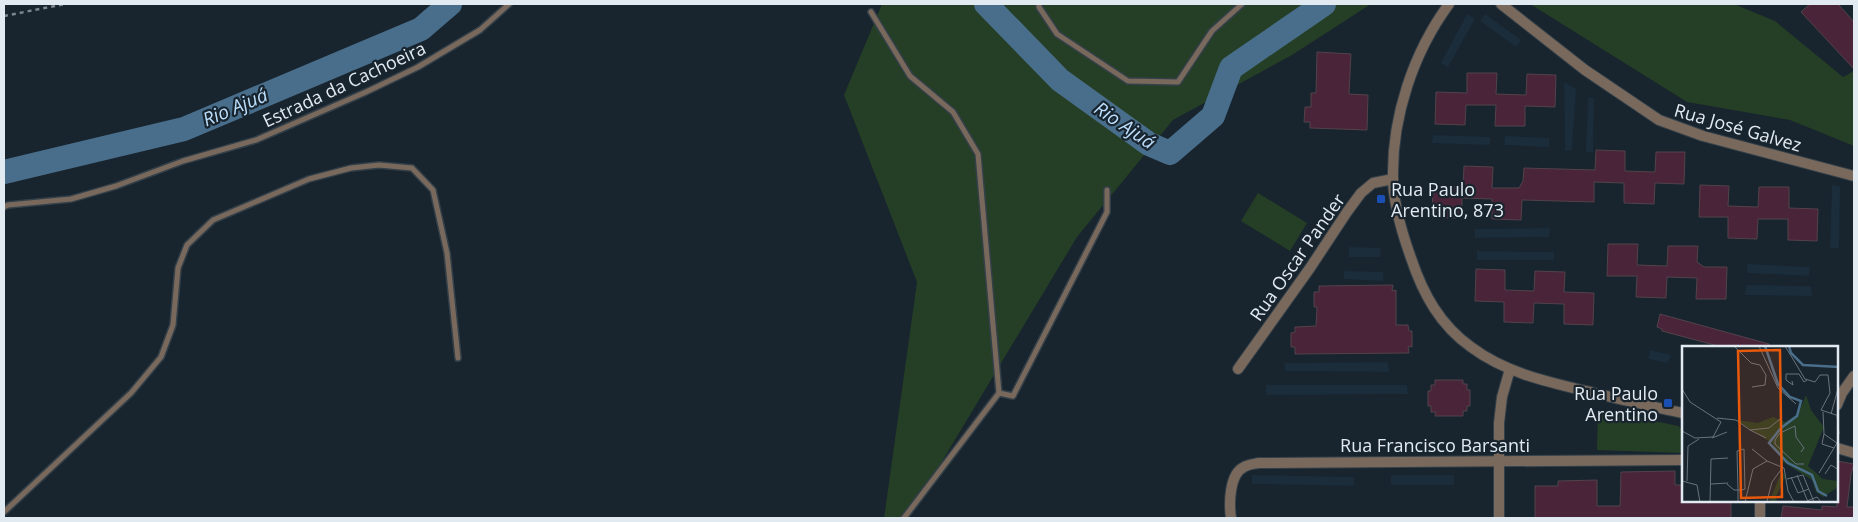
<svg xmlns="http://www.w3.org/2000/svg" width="1858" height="522" viewBox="0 0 1858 522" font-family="'Open Sans',sans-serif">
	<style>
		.built { fill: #1b2c3b }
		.green { fill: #253e26 }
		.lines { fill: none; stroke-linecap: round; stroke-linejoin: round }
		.river { stroke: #496e8b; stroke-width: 24 }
		.building { fill: #4a253a; stroke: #52424a }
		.lane-casing { stroke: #344049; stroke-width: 8 }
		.street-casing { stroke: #344049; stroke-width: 12 }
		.path { stroke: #7c868e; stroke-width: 2.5; stroke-dasharray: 4 4; stroke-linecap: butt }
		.lane { stroke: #79695c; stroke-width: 5 }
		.street { stroke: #79695c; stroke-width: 10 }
		.transit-dot { fill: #1a4fb4; stroke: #18242e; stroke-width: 2 }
		.labels { text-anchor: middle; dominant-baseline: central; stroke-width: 4.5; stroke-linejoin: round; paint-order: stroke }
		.street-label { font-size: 18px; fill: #e2eaf1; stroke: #18242e }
		.poi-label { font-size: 18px; fill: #e2eaf1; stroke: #18242e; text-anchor: start }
		.water-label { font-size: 19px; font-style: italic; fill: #bbdefc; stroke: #18242e }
		.inset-river { fill: none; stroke: #496e8b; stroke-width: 2.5 }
		.inset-road { fill: none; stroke: #69737c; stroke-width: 1 }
		.view { fill: #e8590c; fill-opacity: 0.15; stroke: #e8590c; stroke-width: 2.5 }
		.inset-edge { fill: none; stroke: #e2eaf1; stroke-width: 2.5 }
	</style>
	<rect width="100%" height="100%" fill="#18242e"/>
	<g class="built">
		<polygon points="1467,14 1475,19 1448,67 1441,63"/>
		<polygon points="1485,14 1521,40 1516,47 1480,21"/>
		<polygon points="1564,82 1576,89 1572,150 1565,151"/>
		<polygon points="1588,97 1594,98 1593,152 1586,152"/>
		<polygon points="1433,135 1490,137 1490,145 1432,143"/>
		<polygon points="1505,136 1549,138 1549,147 1504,145"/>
		<polygon points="1832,185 1840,186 1839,248 1830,248"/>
		<polygon points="1550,228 1549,237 1475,238 1475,229"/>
		<polygon points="1349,247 1380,248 1381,257 1349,257"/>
		<polygon points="1477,251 1554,252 1554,260 1477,260"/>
		<polygon points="1747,264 1810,267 1809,276 1747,273"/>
		<polygon points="1344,271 1383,272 1383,281 1344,279"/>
		<polygon points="1746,285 1811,286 1812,296 1745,295"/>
		<polygon points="1650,350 1671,355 1668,363 1648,359"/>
		<polygon points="1388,362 1389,372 1285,371 1285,363"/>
		<polygon points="1266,385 1407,385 1408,394 1266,395"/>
		<polygon points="1252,475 1354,477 1354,486 1252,484"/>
		<rect x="1391" y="475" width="63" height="10"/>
	</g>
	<g class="green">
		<polygon points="882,4 1371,4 1292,55 1173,120 1077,237 908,518 884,518 917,282 844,95"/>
		<polygon points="1530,4 1734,4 1775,21 1843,77 1854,71 1854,146 1790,120 1687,102"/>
		<polygon points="1258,193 1307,223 1290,251 1241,221"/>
		<polygon points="1598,409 1678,426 1683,430 1683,453 1597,450"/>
	</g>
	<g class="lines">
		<g class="river">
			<polyline points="986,4 1060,80 1149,144 1170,153 1213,116 1231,68 1324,4"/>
			<polyline points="4,172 184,129 421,29 450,4"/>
		</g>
	</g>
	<g class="building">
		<polygon points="1810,4 1838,4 1854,22 1854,69 1801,12"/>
		<polygon points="1317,52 1351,54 1349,94 1368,95 1367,130 1310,128 1310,122 1304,122 1305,107 1311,107 1311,93 1316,93"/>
		<polygon points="1467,73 1497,73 1496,94 1526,95 1527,74 1556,75 1555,107 1525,106 1525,126 1495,126 1496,105 1466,105 1465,125 1435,124 1436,92 1467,93"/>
		<polygon points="1596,150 1625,151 1625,171 1655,172 1656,152 1685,152 1684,184 1655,183 1654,204 1624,203 1624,183 1594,182 1594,202 1522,200 1521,220 1492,219 1492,199 1462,198 1462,218 1432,218 1433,186 1463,187 1464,166 1493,167 1492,188 1519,188 1523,181 1524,168 1595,170"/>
		<polygon points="1700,185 1729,186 1728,206 1758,207 1759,187 1789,187 1789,208 1818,209 1817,241 1788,240 1788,219 1758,219 1757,239 1728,238 1728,217 1699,217"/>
		<polygon points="1608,244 1638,244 1637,265 1667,266 1668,246 1698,246 1697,262 1704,267 1727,267 1726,299 1696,299 1697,278 1667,277 1666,298 1636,297 1637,276 1607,276"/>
		<polygon points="1476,269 1505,270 1505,290 1534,291 1535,271 1565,272 1564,292 1594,293 1593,325 1564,324 1564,304 1534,303 1533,323 1504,322 1504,302 1475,301"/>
		<polygon points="1393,285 1392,291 1396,290 1396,325 1408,325 1409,331 1412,331 1412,347 1408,346 1409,353 1295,354 1295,347 1291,347 1291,333 1295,332 1295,327 1316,326 1317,307 1314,307 1314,292 1319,292 1319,286"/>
		<polygon points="1660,314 1769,344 1769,347 1722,347 1662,331 1662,329 1657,327"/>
		<polygon points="1435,380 1463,380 1463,384 1467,384 1467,390 1470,390 1470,406 1467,406 1467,411 1463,411 1463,416 1435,416 1436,412 1431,412 1431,406 1428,406 1428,391 1431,391 1431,385 1435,385"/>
		<polygon points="1837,461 1854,464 1851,474 1847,507 1854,507 1854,518 1781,518 1783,506 1822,510 1822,506 1837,507"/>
		<polygon points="1675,471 1675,485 1683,485 1683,501 1731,501 1731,518 1535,518 1535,486 1558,486 1558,481 1597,480 1597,506 1620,506 1621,472"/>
	</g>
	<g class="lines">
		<g class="lane-casing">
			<g id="lane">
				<polyline points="1039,4 1039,7 1057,34 1128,81 1178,82 1212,31 1242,4"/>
				<polyline points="871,12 910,76 953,112 978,154 999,393 904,518"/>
				<polyline points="4,207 8,205 71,199 116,186 183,161 256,140 366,92 418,67 480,30 509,4"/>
				<polyline points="999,393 1013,396 1107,212 1107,190"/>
				<polyline points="4,512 131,393 161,357 173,325 178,268 187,245 213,220 309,179 351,168 379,165 412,168 433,190 447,253 458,358"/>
			</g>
		</g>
		<g class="street-casing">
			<g id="street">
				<path d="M1449,4C1413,53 1392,117 1393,177C1393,204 1402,233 1411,258C1423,294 1440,325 1471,347C1507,374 1552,383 1594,393C1624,400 1653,407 1683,413"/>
				<polyline points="1501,4 1585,70 1659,120 1703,136 1854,176"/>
				<polyline points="1238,369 1310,268 1347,212 1361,193 1373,183 1393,179"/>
				<polyline points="1837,405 1842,393 1854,376"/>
				<polyline points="1837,448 1854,453"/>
				<path d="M1231,518C1229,504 1229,474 1244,467C1249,464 1254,464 1259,463L1683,460"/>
				<polyline points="1499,518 1499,423 1502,397 1510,369"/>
				<polyline points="1760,518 1760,501"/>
			</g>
		</g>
		<polyline class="path" points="4,16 65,4"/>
		<use href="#lane" class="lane"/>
		<use href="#street" class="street"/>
	</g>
	<g class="transit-dot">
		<rect x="1376" y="194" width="10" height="10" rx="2.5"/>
		<rect x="1663" y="398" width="10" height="10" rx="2.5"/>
	</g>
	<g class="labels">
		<g class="street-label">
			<text transform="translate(344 84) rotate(-25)">Estrada da Cachoeira</text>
			<text transform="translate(1738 127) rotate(16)">Rua José Galvez</text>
			<text transform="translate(1297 257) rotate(-55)">Rua Oscar Pander</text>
			<text x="1435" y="445">Rua Francisco Barsanti</text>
		</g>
		<g class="poi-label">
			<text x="1391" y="189">Rua Paulo<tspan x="1391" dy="21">Arentino, 873</tspan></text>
			<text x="1658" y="393" text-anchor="end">Rua Paulo<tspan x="1658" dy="21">Arentino</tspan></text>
		</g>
		<g class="water-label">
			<text transform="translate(235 107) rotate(-23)">Rio Ajuá</text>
			<text transform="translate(1125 125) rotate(34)">Rio Ajuá</text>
		</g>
	</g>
	<g transform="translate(1682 346)">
		<rect width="156" height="156" fill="#18242e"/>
		<path d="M124,49L129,64L142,81L126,120L141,133L156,135V141L141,151L134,146L130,134L101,116L90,97L54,74L76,77L91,71L103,76L116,68ZM100,125L104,130L94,150L95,156H87Z" fill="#253e26"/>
		<path class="inset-river" d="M83,0L96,38L108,51L119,55L115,70L99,82L87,97L106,117L130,129L136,145L145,150M107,0L109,7L121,19L157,21"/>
		<path class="inset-road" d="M52,0L69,17L78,19L84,29L83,39L70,41M77,0L96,42L114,58M103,0L123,33L133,36L138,29H146L148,47L139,64L157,70M110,35L111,39L104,34V28H117L122,36L125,34M0,43L8,56L39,76L31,91L13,92L0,85M149,68L157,39M155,70L157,88M35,72L54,74L68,84L87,82L98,73M68,84L84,92M142,88L140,98L152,102M30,92L45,86M70,103L85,115M119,106L122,102L114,91L113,80L98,87L93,94V98L114,118H122M137,127L155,97L142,88L141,66M143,128L149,119L157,124M115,129L126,156M109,131L116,147L127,143M105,133L121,129L132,156M0,135L15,139L18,156M5,135L6,100L17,93M29,138L46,137M45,138L52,144H60L63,143L62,103L55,105L56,144V156M85,155L90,136L101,121M125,155L135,151L139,156M28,156L29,113L46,112M63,156L71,123L85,115L102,122L106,145L112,156"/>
		<path class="view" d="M98,4L100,151L59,152L56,5Z"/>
		<rect width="156" height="156" class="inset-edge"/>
	</g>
	<rect width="1858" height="522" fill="none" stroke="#e2eaf1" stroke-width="10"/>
</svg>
